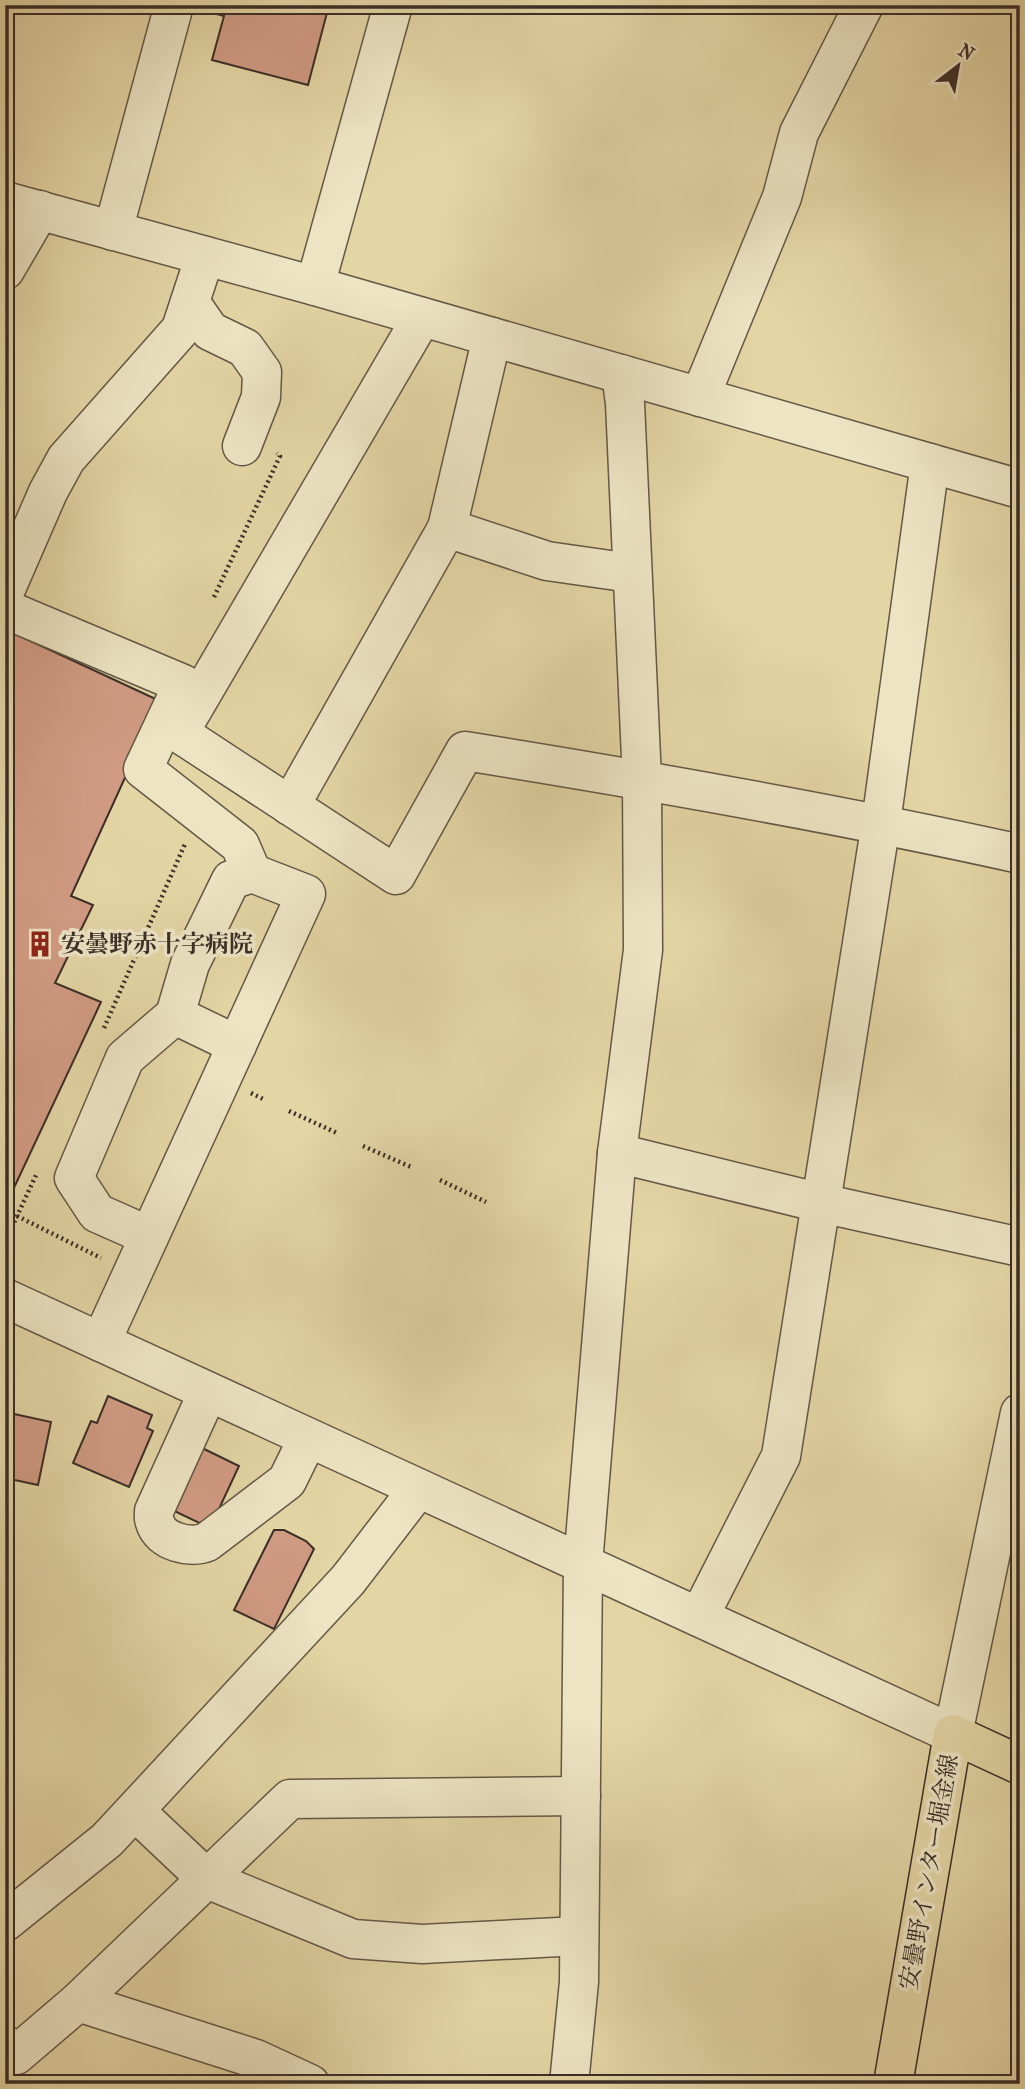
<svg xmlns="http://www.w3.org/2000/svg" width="1025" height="2089" viewBox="0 0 1025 2089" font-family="'IM FELL French Canon','Noto Serif JP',serif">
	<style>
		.building { fill: #d19b83; stroke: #3a2e28; stroke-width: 2 }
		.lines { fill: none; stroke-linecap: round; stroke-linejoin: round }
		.minor-casing { stroke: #645847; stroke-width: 41 }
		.major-casing { stroke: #3a2e28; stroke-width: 41 }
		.path { stroke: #3a2e28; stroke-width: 4.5; stroke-dasharray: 2 3.5; stroke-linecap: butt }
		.minor { stroke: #ede4c4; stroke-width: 38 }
		.major { stroke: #e4d5a5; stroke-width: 38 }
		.labels { text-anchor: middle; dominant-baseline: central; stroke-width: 7; stroke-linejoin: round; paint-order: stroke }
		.poi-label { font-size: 24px; font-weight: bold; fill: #3a2e28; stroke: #ede4c4; text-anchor: start }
		.street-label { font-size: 24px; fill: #3a2e28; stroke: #ede4c4 }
	</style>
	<rect width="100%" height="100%" fill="#e4d5a5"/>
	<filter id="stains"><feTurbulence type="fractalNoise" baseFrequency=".00286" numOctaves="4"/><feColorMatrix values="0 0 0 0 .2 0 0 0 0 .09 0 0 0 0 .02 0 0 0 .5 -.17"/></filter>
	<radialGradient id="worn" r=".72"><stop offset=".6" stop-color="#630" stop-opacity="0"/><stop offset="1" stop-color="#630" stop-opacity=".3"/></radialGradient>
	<g class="building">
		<polygon points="210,5 329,5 308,85 212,60 224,16 209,12"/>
		<polygon points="5,629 160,701 71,896 93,905 55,983 101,1002 5,1207"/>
		<polygon points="108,1396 152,1415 147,1428 153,1431 129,1487 73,1463 91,1421 97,1423"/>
		<polygon points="5,1412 51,1422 38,1485 5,1478"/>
		<polygon points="198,1446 239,1466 210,1528 168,1508"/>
		<polygon points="274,1530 284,1530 306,1541 314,1549 274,1629 234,1610"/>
	</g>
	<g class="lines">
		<g class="minor-casing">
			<g id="minor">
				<polyline points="5,201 315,286 1020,489"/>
				<polyline points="113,231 174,5"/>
				<polyline points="5,270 40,210"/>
				<polyline points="315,286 393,5"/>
				<polyline points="190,302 210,331 245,348 262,372 261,397 242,446"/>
				<path d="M422,317L179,733L396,875L465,751C651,781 836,813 1020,854"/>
				<polyline points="700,397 782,197 799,133 864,5"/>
				<polyline points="447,528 547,561 631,573"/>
				<polyline points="5,591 48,492 66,459 181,329 205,256"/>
				<polyline points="5,609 183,684 143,769 240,845 252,873 306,894 101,1342"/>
				<polyline points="290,806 447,528 492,337"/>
				<polyline points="175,1015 237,1045"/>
				<polyline points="617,1153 821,1203 1020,1247"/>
				<polyline points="149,1236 97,1213 74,1178 125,1058 175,1015 190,964 231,880 252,873"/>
				<polyline points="5,1298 953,1734 1020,1413"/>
				<path d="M208,1392L154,1511C154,1515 153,1519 155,1522C160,1542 191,1549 207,1542L287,1481L308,1438"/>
				<polyline points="699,1617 781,1456 881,823 930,463"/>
				<polyline points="135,1811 207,1879 353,1939 422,1944 579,1936"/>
				<polyline points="5,1922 107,1840 348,1580 418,1489"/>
				<polyline points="78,2002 290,1799 581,1796"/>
				<polyline points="5,2045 16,2055 78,2002 256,2059 310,2084"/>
				<polyline points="569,2084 579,1982 583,1564 617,1153 643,950 642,780 625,403 621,374"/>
			</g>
		</g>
		<g class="major-casing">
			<polyline id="major" points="893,2084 953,1734 1020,1765"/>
		</g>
		<g class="path">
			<polyline points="214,597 280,456 277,453"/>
			<polyline points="104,1028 185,844"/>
			<polyline points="251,1093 263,1099"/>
			<polyline points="289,1111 337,1133"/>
			<polyline points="363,1146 411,1167"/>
			<polyline points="440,1180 486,1202"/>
			<polyline points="17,1216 101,1258"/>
			<polyline points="5,1242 37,1173"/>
		</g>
		<use href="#minor" class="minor"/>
		<use href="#major" class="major"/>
	</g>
	<defs>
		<g id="building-bare" transform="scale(2.1)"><path d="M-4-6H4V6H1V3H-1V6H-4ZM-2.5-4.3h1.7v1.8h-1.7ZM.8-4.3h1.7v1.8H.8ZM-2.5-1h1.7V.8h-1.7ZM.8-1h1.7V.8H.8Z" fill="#8f2418" stroke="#ede4c4" stroke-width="2.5" paint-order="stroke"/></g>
	</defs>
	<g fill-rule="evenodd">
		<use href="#building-bare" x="40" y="944"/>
	</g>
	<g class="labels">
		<g class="poi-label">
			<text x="61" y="944">安曇野赤十字病院</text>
		</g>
		<g class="street-label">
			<text transform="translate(929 1872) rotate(-80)">安曇野インター堀金線</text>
		</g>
	</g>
	<rect width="1025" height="2089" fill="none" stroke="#e4d5a5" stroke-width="28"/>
	<rect x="7" y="7" width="1011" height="2075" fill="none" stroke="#3a2e28" stroke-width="3.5"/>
	<rect x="14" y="14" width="997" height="2061" fill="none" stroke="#3a2e28" stroke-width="2"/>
	<g transform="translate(958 66) rotate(31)" stroke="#ede4c4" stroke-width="5" paint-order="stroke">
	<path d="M0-5L12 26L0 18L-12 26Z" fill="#3a2e28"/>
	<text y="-10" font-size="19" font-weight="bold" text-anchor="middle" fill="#3a2e28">N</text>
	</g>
	<rect width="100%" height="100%" filter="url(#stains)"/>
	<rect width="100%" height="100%" fill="url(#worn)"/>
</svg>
